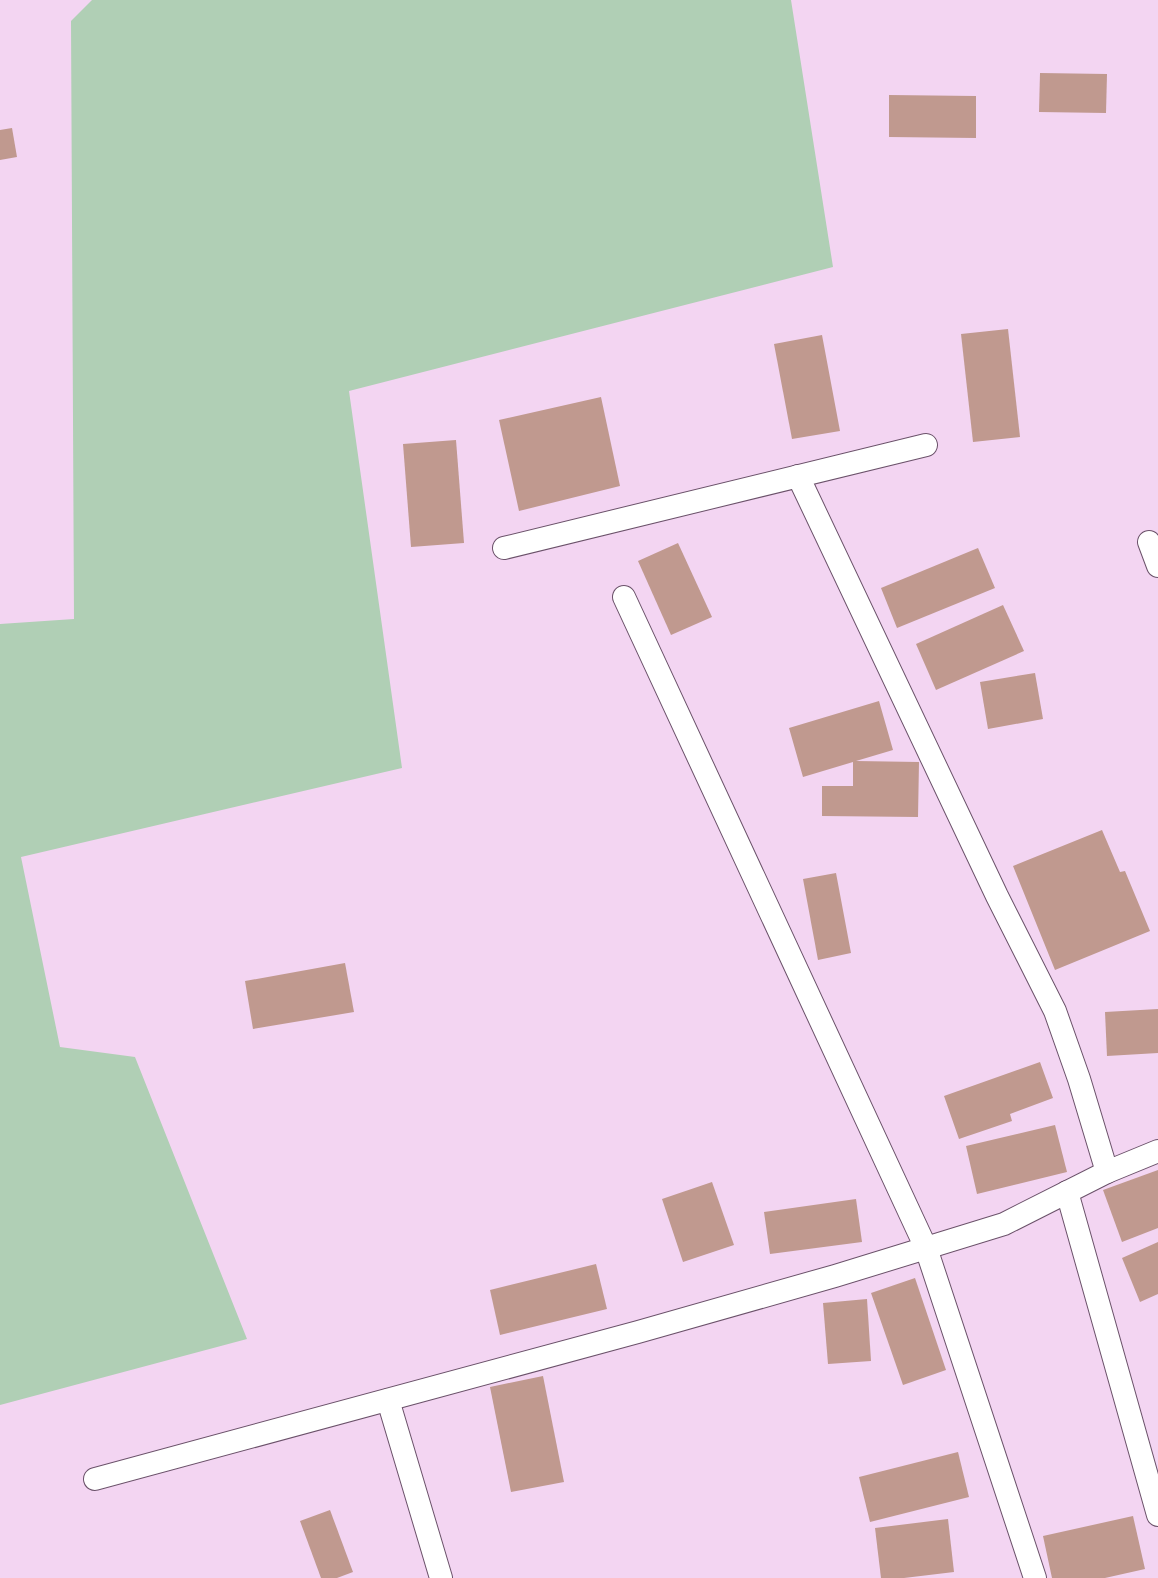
<svg xmlns="http://www.w3.org/2000/svg" width="1158" height="1578" viewBox="0 0 1158 1578" font-family="Poppins,sans-serif">
	<style>
		.green { fill: #b0cfb5 }
		.building { fill: #c0998f }
		.lines { fill: none; stroke-linecap: round; stroke-linejoin: round }
		.street-casing { stroke: #6b526a; stroke-width: 24 }
		.street { stroke: #fff; stroke-width: 22 }
	</style>
	<rect width="100%" height="100%" fill="#f3d5f2"/>
	<polygon class="green" points="92,0 791,0 833,267 349,391 402,768 21,857 60,1047 135,1057 247,1339 0,1405 0,624 74,619 71,21"/>
	<g class="building">
		<polygon points="1040,73 1107,74 1106,113 1039,112"/>
		<polygon points="889,95 976,96 976,138 889,137"/>
		<polygon points="12,128 17,157 0,160 0,130"/>
		<polygon points="1008,329 1020,437 973,442 961,334"/>
		<polygon points="822,335 840,431 792,439 774,344"/>
		<polygon points="601,397 620,486 519,511 499,420"/>
		<polygon points="456,440 464,543 411,547 403,444"/>
		<polygon points="678,543 712,617 671,635 638,561"/>
		<polygon points="978,548 995,588 897,628 881,588"/>
		<polygon points="1003,605 1024,651 936,690 916,644"/>
		<polygon points="1035,673 1043,719 988,729 980,682"/>
		<polygon points="879,701 893,750 856,761 919,762 918,817 822,816 822,786 853,786 853,762 803,777 789,728"/>
		<polygon points="1102,830 1120,872 1125,871 1150,931 1055,970 1013,866"/>
		<polygon points="836,873 851,953 818,960 803,879"/>
		<polygon points="345,963 354,1012 253,1029 245,981"/>
		<polygon points="1158,1009 1158,1053 1107,1056 1105,1012"/>
		<polygon points="1040,1062 1053,1098 1010,1114 1012,1121 959,1139 944,1096"/>
		<polygon points="1055,1125 1067,1172 977,1194 966,1146"/>
		<polygon points="1158,1170 1158,1228 1122,1242 1103,1190"/>
		<polygon points="712,1182 734,1245 683,1262 662,1199"/>
		<polygon points="856,1199 862,1242 770,1254 764,1212"/>
		<polygon points="1158,1242 1158,1294 1140,1302 1122,1258"/>
		<polygon points="596,1264 607,1309 500,1335 490,1290"/>
		<polygon points="915,1278 946,1370 903,1385 871,1293"/>
		<polygon points="867,1299 871,1361 828,1364 823,1303"/>
		<polygon points="543,1376 564,1482 511,1492 490,1387"/>
		<polygon points="958,1452 969,1497 870,1522 859,1477"/>
		<polygon points="330,1510 353,1572 337,1578 321,1578 300,1521"/>
		<polygon points="1133,1516 1145,1569 1105,1578 1052,1578 1043,1536"/>
		<polygon points="948,1519 954,1572 904,1578 881,1578 875,1528"/>
	</g>
	<g class="lines">
		<g class="street-casing">
			<g id="street">
				<polyline points="798,476 997,896 1055,1011 1079,1079 1107,1172 1158,1151"/>
				<polyline points="1149,542 1158,566"/>
				<polyline points="504,548 926,445"/>
				<polyline points="624,597 926,1248 1035,1578"/>
				<polyline points="1067,1192 1158,1515"/>
				<polyline points="388,1400 441,1578"/>
				<polyline points="95,1479 638,1332 835,1276 1004,1224 1107,1172"/>
			</g>
		</g>
		<use href="#street" class="street"/>
	</g>
</svg>
